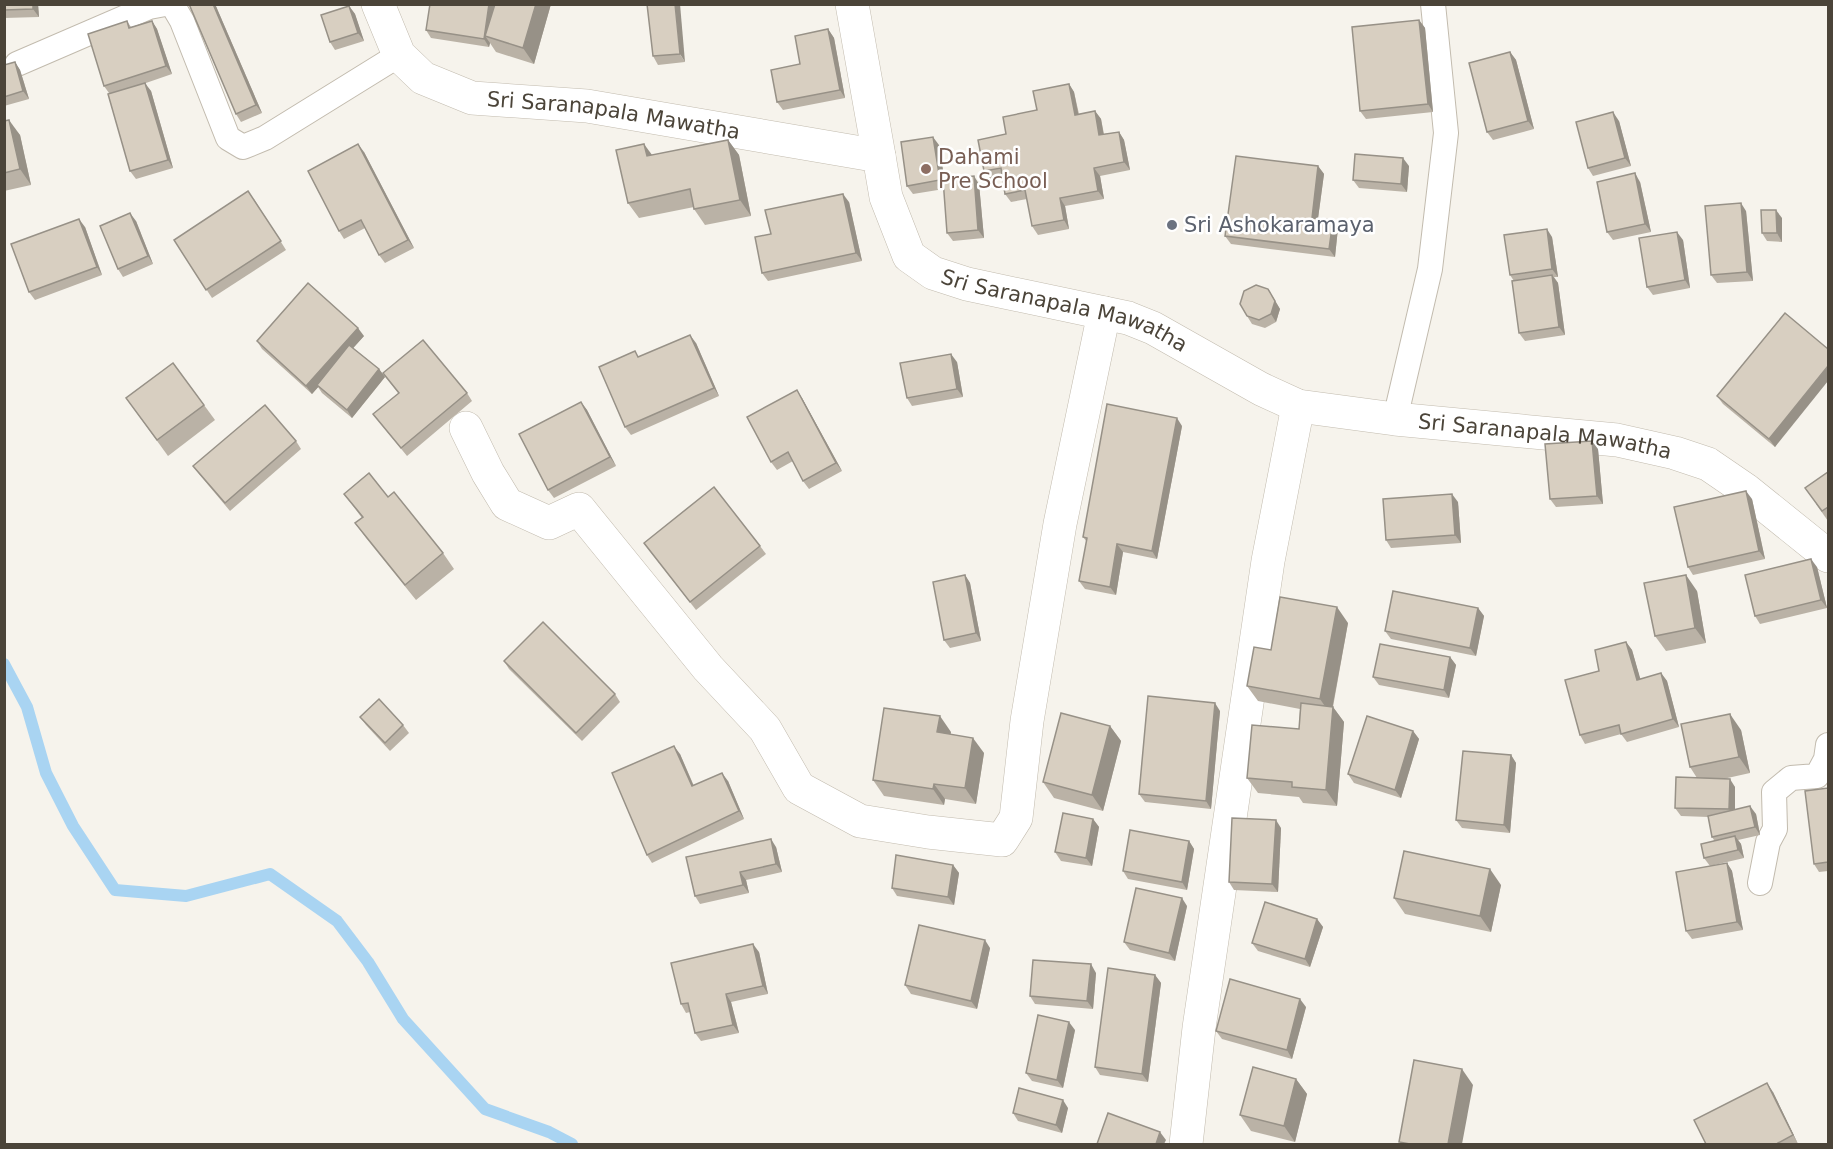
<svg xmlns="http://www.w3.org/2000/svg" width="1833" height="1149" viewBox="0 0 1833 1149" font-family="'DejaVu Sans',sans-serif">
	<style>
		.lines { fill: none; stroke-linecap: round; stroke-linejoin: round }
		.stream { stroke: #a9d4f2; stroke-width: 12 }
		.service-casing { stroke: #c2bbae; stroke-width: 26 }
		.minor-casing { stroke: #c2bbae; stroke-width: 34 }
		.service { stroke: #fff; stroke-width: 24 }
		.minor { stroke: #fff; stroke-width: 33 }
		.wall { fill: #bab2a6 }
		.shaded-wall { fill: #979187 }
		.building { fill: #d8cfc1; stroke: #979187; stroke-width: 1.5 }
		.education-dot { fill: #8d6e63; stroke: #fff; stroke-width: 2 }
		.worship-dot { fill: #6b7280; stroke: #fff; stroke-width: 2 }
		.labels { text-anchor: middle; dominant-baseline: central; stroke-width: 5; stroke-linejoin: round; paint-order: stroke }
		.street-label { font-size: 21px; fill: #4b4439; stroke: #fff }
		.education-label { font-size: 21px; fill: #785e54; stroke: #fff; text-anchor: start }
		.worship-label { font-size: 21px; fill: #5b616d; stroke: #fff; text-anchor: start }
	</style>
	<rect width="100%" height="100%" fill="#f6f3ec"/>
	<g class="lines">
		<polyline class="stream" points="4,664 27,707 46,773 73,826 115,890 186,896 270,874 337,921 368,962 403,1019 485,1109 549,1132 572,1144"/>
		<g class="service-casing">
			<g id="service">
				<polyline points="172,4 182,21 228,138 243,147 265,138 399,55"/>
				<polyline points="17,64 149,7 165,4"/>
				<polyline points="1395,419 1430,269 1446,133 1433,4"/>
				<polyline points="1760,883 1768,842 1775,829 1774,792 1791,778 1817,776 1826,759 1828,745"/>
			</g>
		</g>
		<g class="minor-casing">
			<g id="minor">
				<path id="s1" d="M378,4L399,55L423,78L472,98L587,106L879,156L886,197L909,256L933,273L967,284L1128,318L1153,328L1261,389L1298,406L1395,419L1617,440L1675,453L1708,464L1746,490L1828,556"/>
				<polyline points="852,4 879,156"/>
				<polyline points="466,428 488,473 507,504 549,523 579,509 708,668 765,729 799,788 860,821 928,832 1002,840 1016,818 1027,721 1060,524 1104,313"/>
				<polyline points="1186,1144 1199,1028 1268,561 1298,406"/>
			</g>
		</g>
		<use href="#service" class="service"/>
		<use href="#minor" class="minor"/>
	</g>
	<g class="wall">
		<polygon points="4,4 38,4 39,17 4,18"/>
		<polygon points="189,4 215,4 262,113 241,122 236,114"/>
		<polygon points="551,4 534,64 496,52 490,43 489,47 431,38 426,30"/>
		<polygon points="647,4 685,62 658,65 653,56"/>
		<polygon points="349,6 355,14 364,41 335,50 330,42"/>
		<polygon points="1419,20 1425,28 1433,112 1366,119 1360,111"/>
		<polygon points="127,21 131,27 152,21 157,29 172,74 143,84 151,91 173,168 136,179 130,171 109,93 104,86"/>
		<polygon points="828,29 834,38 845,98 783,110 777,102 800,64"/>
		<polygon points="1510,52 1516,60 1534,129 1493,140 1487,132"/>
		<polygon points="15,62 20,70 29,99 4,106 4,65"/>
		<polygon points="1069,84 1074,92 1079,114 1095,111 1101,119 1104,134 1119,132 1124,140 1130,170 1100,176 1104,199 1065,206 1069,229 1038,235 1032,226 1027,199 1011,202 1005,194 1002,177 990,179 984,171 1006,134"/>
		<polygon points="4,121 20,135 31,185 4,191"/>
		<polygon points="1619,121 1631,166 1593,176 1588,168"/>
		<polygon points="728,140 739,155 751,216 705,225 694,209 694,207 639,218 628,203 652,155"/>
		<polygon points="939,145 944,178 979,184 984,238 953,241 947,233 944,189 913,194 907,186"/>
		<polygon points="364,152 414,248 385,263 379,255 365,228 344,239 339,231"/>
		<polygon points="1318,166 1324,174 1318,218 1333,220 1338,228 1335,257 1231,244 1225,236"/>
		<polygon points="1409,166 1407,192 1359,188 1353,180"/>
		<polygon points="1640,182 1651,232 1613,240 1607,232"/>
		<polygon points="254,199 286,250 212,298 174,240"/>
		<polygon points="849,202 862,261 768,281 762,273 771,234"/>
		<polygon points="1746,211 1753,281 1717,283 1711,275"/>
		<polygon points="1782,218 1782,242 1767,241 1762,233"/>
		<polygon points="136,221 153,264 123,277 118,269"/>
		<polygon points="85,227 102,275 35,300 29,292"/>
		<polygon points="1552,237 1558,277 1554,277 1558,283 1565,335 1525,341 1519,333 1514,281 1510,275"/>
		<polygon points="1683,240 1690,288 1653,295 1647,287"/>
		<polygon points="1268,289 1280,309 1276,322 1265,328 1252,324 1247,316"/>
		<polygon points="364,336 353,348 379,369 385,377 352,418 322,393 318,387 312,394 262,349 257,341"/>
		<polygon points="696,343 719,396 631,435 625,427 639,357"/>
		<polygon points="1828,349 1775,447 1723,404 1717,396"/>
		<polygon points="957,362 963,397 912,406 907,398"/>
		<polygon points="383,373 467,393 472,401 407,456 373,414 399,394"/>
		<polygon points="126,398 204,405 215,420 168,456"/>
		<polygon points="802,398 842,471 809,489 803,481 793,461 777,470 771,462"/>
		<polygon points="581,402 587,410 616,466 554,498 548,490"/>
		<polygon points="1182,426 1157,559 1123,552 1116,595 1085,589 1079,581 1087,542 1083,537"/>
		<polygon points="296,441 301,449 230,511 199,474 193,466"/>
		<polygon points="1598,449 1603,504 1556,507 1550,499"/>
		<polygon points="1828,472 1828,521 1816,504"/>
		<polygon points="344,494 443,553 454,569 416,600 366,538 355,523 362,518"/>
		<polygon points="1752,499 1765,559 1693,575 1688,567"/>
		<polygon points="1458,502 1461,543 1391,548 1386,540"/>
		<polygon points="644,543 760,546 766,554 696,610"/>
		<polygon points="1817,567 1827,608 1760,624 1755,616"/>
		<polygon points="965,575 970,583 981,641 950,648 944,640"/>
		<polygon points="1697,591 1706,643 1666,651 1655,636"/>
		<polygon points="1478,608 1484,616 1476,656 1391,639 1385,631"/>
		<polygon points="1348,623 1333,707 1344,722 1337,806 1303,803 1299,797 1258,793 1247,778 1299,729 1300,709 1258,701 1247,686 1271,650"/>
		<polygon points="1626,642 1632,650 1640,679 1661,673 1667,681 1679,727 1627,742 1621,734 1585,744 1580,735 1599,671"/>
		<polygon points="1450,657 1456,665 1449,698 1379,685 1373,677"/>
		<polygon points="504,661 615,694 620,702 582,741 509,669"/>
		<polygon points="1220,711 1211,809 1145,802 1139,794"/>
		<polygon points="360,717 403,725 409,733 390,751 366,725"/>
		<polygon points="1110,726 1121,741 1103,811 1054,798 1043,782"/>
		<polygon points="1741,730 1750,773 1723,779 1735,787 1735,809 1756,814 1760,835 1738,840 1741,844 1744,858 1710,866 1704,858 1714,840 1712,837 1708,817 1681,816 1675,808 1697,778 1690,767"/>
		<polygon points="1413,731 1419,739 1401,798 1354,783 1348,774"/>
		<polygon points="951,732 950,734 984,753 976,804 945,799 944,805 884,796 873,780"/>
		<polygon points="680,754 694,786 728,781 744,819 652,863 647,855"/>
		<polygon points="1511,755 1516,763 1510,833 1462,828 1456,820"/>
		<polygon points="1828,788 1828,871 1819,872 1814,864"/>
		<polygon points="1093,819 1099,827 1092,866 1061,861 1055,852"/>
		<polygon points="1281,828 1278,892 1234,890 1229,882"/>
		<polygon points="1189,841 1194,849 1187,890 1128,879 1123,871"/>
		<polygon points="776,847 782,872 746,880 749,893 700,904 695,896"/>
		<polygon points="1727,863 1732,871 1743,930 1692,939 1686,931"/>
		<polygon points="953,865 959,873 954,905 897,896 892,888"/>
		<polygon points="1501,885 1491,932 1405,914 1394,898"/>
		<polygon points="1187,906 1175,961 1130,950 1124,942"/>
		<polygon points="1317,919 1323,927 1310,967 1258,951 1252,943"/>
		<polygon points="990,948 977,1009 911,994 905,985"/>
		<polygon points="759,952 768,994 731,1002 739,1033 701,1041 695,1033 690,1012 686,1013 681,1004"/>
		<polygon points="1096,973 1093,1009 1035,1004 1030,996"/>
		<polygon points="1155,975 1161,983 1148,1082 1100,1075 1095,1067"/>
		<polygon points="1306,1007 1292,1059 1222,1039 1216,1031"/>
		<polygon points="1075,1030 1063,1088 1032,1081 1026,1073"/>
		<polygon points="1296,1079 1307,1094 1295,1142 1251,1131 1240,1115"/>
		<polygon points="1773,1092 1798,1144 1706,1144"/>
		<polygon points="1068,1108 1062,1133 1018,1121 1013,1113"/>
	</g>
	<g class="shaded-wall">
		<polygon points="33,4 38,4 39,17 33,9"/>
		<polygon points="213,4 215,4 262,113 256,105"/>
		<polygon points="489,4 495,4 485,36 490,43 489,47 484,39"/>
		<polygon points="536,4 551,4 534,64 523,48"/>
		<polygon points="675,4 680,4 685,62 680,54"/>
		<polygon points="349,6 355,14 364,41 358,33"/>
		<polygon points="1419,20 1425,28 1433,112 1428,104"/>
		<polygon points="152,21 157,29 172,74 166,66"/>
		<polygon points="828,29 834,38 845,98 840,90"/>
		<polygon points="1510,52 1516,60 1534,129 1528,121"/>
		<polygon points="15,62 20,70 29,99 23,91"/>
		<polygon points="145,83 151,91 173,168 168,160"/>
		<polygon points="1069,84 1074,92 1080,123 1075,115"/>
		<polygon points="1095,111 1101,119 1105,143 1099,135"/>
		<polygon points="1613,112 1619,121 1631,166 1625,158"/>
		<polygon points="9,120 20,135 31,185 20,169"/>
		<polygon points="1119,132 1124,140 1130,170 1124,162"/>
		<polygon points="933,137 939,145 946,189 940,180"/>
		<polygon points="728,140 739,155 751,216 740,200"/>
		<polygon points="358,144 364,152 414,248 408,240"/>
		<polygon points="644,144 655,159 647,156"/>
		<polygon points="1403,158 1409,166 1407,192 1401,184"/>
		<polygon points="1318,166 1324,174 1317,226 1312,218"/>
		<polygon points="1094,168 1100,176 1104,199 1098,191"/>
		<polygon points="1635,173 1640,182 1651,232 1645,224"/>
		<polygon points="974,176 979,184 984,238 978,230"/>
		<polygon points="843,194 849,202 862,261 856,253"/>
		<polygon points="1060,198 1065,206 1069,229 1064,220"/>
		<polygon points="1741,203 1746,211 1753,281 1747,272"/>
		<polygon points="1776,210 1782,218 1782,242 1777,233"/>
		<polygon points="130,213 136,221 153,264 148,256"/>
		<polygon points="79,219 85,227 102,275 97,267"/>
		<polygon points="1333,220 1338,228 1335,257 1329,249"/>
		<polygon points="1547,229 1552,237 1558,277 1552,269"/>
		<polygon points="1677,232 1683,240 1690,288 1685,280"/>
		<polygon points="1552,275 1558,283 1565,335 1559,327"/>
		<polygon points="1268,289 1280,309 1276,322 1271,314"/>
		<polygon points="358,328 364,336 312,394 306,386"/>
		<polygon points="690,335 696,343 719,396 714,388"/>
		<polygon points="951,354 957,362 963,397 957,389"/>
		<polygon points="1828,366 1828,381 1775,447 1769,439"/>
		<polygon points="379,369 385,377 352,418 347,410"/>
		<polygon points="797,390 802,398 842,471 836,463"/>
		<polygon points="581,402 587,410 616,466 610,457"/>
		<polygon points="1177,418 1182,426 1157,559 1152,551"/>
		<polygon points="1592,441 1598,449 1603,504 1597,496"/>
		<polygon points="1746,491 1752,499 1765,559 1759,551"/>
		<polygon points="1452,494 1458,502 1461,543 1455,535"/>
		<polygon points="1117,544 1123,552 1116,595 1110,587"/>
		<polygon points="1811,559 1817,567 1827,608 1821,600"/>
		<polygon points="965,575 970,583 981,641 976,633"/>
		<polygon points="1686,575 1697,591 1706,643 1695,628"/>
		<polygon points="1337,607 1348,623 1331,715 1320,699"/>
		<polygon points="1478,608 1484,616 1476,656 1470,648"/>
		<polygon points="1626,642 1632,650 1643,688 1637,680"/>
		<polygon points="1450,657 1456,665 1449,698 1444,690"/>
		<polygon points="1661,673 1667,681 1679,727 1673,719"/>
		<polygon points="1215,703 1220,711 1211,809 1206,801"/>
		<polygon points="1333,707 1344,722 1337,806 1326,790"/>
		<polygon points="1730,714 1741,730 1750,773 1739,757"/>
		<polygon points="940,716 951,732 948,748 937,732"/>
		<polygon points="1110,726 1121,741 1103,811 1092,795"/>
		<polygon points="1413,731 1419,739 1401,798 1395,790"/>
		<polygon points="973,738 984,753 976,804 965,788"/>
		<polygon points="674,746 680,754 697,794 692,786"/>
		<polygon points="1511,755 1516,763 1510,833 1504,825"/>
		<polygon points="722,773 728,781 744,819 739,811"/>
		<polygon points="1730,779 1735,787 1735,817 1729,809"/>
		<polygon points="934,784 945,799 944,805 933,789"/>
		<polygon points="1750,806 1756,814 1760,835 1755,827"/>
		<polygon points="1093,819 1099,827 1092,866 1086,858"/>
		<polygon points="1276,820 1281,828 1278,892 1272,884"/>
		<polygon points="1735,836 1741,844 1744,858 1738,850"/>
		<polygon points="771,839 776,847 782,872 776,864"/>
		<polygon points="1189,841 1194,849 1187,890 1182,882"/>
		<polygon points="1727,863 1732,871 1743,930 1737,922"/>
		<polygon points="953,865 959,873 954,905 948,897"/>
		<polygon points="1490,869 1501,885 1491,932 1480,916"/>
		<polygon points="740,872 746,880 749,893 743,885"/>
		<polygon points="1182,898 1187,906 1175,961 1169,953"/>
		<polygon points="1317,919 1323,927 1310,967 1305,959"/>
		<polygon points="985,940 990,948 977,1009 971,1001"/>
		<polygon points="753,944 759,952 768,994 763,986"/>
		<polygon points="1091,964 1096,973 1093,1009 1087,1001"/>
		<polygon points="1155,975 1161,983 1148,1082 1142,1074"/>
		<polygon points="726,994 731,1002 739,1033 733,1025"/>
		<polygon points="1300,999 1306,1007 1292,1059 1287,1050"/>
		<polygon points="1069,1022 1075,1030 1063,1088 1057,1080"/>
		<polygon points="1462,1069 1473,1085 1462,1144 1448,1144"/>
		<polygon points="1296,1079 1307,1094 1295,1142 1284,1126"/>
		<polygon points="1767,1083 1773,1092 1798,1144 1793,1135"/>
		<polygon points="1063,1100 1068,1108 1062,1133 1056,1125"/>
		<polygon points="1160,1132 1166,1140 1164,1144 1156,1144"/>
	</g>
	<g class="building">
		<polygon points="4,4 33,4 33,9 4,10"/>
		<polygon points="189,4 213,4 256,105 236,114"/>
		<polygon points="430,4 489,4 484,39 426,30"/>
		<polygon points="495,4 536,4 523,48 485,36"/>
		<polygon points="647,4 675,4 680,54 653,56"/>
		<polygon points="349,6 358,33 330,42 321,15"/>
		<polygon points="1419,20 1428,104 1360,111 1352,27"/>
		<polygon points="127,21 129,28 152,21 166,66 104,86 88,34"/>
		<polygon points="828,29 840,90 777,102 771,70 800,64 795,36"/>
		<polygon points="1510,52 1528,121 1487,132 1469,63"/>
		<polygon points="15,62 23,91 4,97 4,65"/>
		<polygon points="145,83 168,160 130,171 108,94"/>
		<polygon points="1069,84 1075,115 1095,111 1099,135 1119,132 1124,162 1094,168 1098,191 1060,198 1064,220 1032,226 1025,190 1005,194 1001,168 984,171 978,140 1006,134 1003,117 1037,110 1033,91"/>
		<polygon points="1613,112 1625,158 1588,168 1576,122"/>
		<polygon points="9,120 20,169 4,173 4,121"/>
		<polygon points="933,137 940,180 907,186 901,142"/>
		<polygon points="728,140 740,200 694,209 690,189 628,203 616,150 644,144 647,156"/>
		<polygon points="358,144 408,240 379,255 361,220 339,231 308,171"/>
		<polygon points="1355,154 1403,158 1401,184 1353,180"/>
		<polygon points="1236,156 1318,166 1312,218 1333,220 1329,249 1225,236"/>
		<polygon points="1635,173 1645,224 1607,232 1597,182"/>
		<polygon points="974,176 978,230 947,233 943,179"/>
		<polygon points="248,191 281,241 206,290 174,240"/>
		<polygon points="843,194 856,253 762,273 755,237 771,234 765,210"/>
		<polygon points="1741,203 1747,272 1711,275 1705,206"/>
		<polygon points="1761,210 1776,210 1777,233 1762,233"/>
		<polygon points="130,213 148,256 118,269 100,226"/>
		<polygon points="79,219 97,267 29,292 11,244"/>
		<polygon points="1547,229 1552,269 1510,275 1504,235"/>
		<polygon points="1677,232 1685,280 1647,287 1639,238"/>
		<polygon points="1552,275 1559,327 1519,333 1512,281"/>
		<polygon points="308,283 358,328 306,386 257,341"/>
		<polygon points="1256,285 1268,289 1275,301 1271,314 1259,320 1247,316 1240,304 1244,291"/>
		<polygon points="1785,313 1828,349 1828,366 1769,439 1717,396"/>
		<polygon points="690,335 714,388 625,427 599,367 635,351 638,357"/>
		<polygon points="423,340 467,393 401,448 373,414 399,393 383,373"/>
		<polygon points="349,345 379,369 347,410 317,385"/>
		<polygon points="951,354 957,389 907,398 900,363"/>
		<polygon points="173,363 204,405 157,440 126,398"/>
		<polygon points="797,390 836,463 803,481 788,452 771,462 747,417"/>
		<polygon points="581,402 610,457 548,490 519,434"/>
		<polygon points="1107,404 1177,418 1152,551 1117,544 1110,587 1079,581 1087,538 1083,537"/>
		<polygon points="265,405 296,441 225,503 193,466"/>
		<polygon points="1592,441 1597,496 1550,499 1545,444"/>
		<polygon points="1828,472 1828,507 1822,511 1805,488"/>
		<polygon points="369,473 388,497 394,492 443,553 405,585 355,523 363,517 344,494"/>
		<polygon points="714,487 760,546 690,602 644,543"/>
		<polygon points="1746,491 1759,551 1688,567 1674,507"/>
		<polygon points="1452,494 1455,535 1386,540 1383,499"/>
		<polygon points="1811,559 1821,600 1755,616 1745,575"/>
		<polygon points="965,575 976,633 944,640 933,582"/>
		<polygon points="1686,575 1695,628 1655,636 1644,583"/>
		<polygon points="1393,591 1478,608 1470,648 1385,631"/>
		<polygon points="1280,597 1337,607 1320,699 1247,686 1254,647 1271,650"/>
		<polygon points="543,622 615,694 576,733 504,661"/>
		<polygon points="1626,642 1637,680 1661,673 1673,719 1621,734 1619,725 1580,735 1565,680 1599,671 1595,650"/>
		<polygon points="1380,644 1450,657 1444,690 1373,677"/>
		<polygon points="1148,696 1215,703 1206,801 1139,794"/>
		<polygon points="379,699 403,725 385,743 360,717"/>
		<polygon points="1301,703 1333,707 1326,790 1292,787 1292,782 1247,778 1252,725 1299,729"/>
		<polygon points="884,708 940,716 937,732 973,738 965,788 934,784 933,789 873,780"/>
		<polygon points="1061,713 1110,726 1092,795 1043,782"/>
		<polygon points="1730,714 1739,757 1690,767 1681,724"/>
		<polygon points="1367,716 1413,731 1395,790 1348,774"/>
		<polygon points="674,746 692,786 722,773 739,811 647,855 612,773"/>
		<polygon points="1463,751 1511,755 1504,825 1456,820"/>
		<polygon points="1676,777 1730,779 1729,809 1675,808"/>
		<polygon points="1828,788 1828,862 1814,864 1805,791"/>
		<polygon points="1750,806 1755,827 1712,837 1708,816"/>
		<polygon points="1063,813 1093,819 1086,858 1055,852"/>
		<polygon points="1232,818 1276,820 1272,884 1229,882"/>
		<polygon points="1130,830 1189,841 1182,882 1123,871"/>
		<polygon points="1735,836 1738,850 1704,858 1701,844"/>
		<polygon points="771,839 776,864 740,872 743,885 695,896 686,857"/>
		<polygon points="1404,851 1490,869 1480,916 1394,898"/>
		<polygon points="896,855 953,865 948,897 892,888"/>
		<polygon points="1727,863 1737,922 1686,931 1676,872"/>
		<polygon points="1136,888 1182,898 1169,953 1124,942"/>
		<polygon points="1265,902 1317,919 1305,959 1252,943"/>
		<polygon points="919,925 985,940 971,1001 905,985"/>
		<polygon points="753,944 763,986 726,994 733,1025 695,1033 688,1003 681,1004 671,963"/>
		<polygon points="1033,960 1091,964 1087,1001 1030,996"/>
		<polygon points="1108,968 1155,975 1142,1074 1095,1067"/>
		<polygon points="1230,979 1300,999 1287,1050 1216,1031"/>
		<polygon points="1038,1015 1069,1022 1057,1080 1026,1073"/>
		<polygon points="1414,1060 1462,1069 1448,1144 1410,1144 1399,1142"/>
		<polygon points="1253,1067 1296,1079 1284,1126 1240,1115"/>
		<polygon points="1767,1083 1793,1135 1778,1143 1779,1144 1706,1144 1694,1120"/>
		<polygon points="1019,1088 1063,1100 1056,1125 1013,1113"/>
		<polygon points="1108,1113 1160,1132 1156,1144 1097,1144"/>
	</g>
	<circle class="education-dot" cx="926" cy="169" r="6"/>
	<circle class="worship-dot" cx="1172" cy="225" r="6"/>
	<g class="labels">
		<g class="street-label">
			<text stroke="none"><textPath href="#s1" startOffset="284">Sri Saranapala Mawatha</textPath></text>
			<text stroke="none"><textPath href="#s1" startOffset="824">Sri Saranapala Mawatha</textPath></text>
			<text stroke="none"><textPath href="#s1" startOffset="1328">Sri Saranapala Mawatha</textPath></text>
		</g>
		<g class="education-label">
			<text x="938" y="157">Dahami<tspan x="938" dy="24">Pre School</tspan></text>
		</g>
		<g class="worship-label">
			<text x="1184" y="225">Sri Ashokaramaya</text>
		</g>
	</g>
	<rect width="1833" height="1149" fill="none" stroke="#4b4439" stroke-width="12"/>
</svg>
